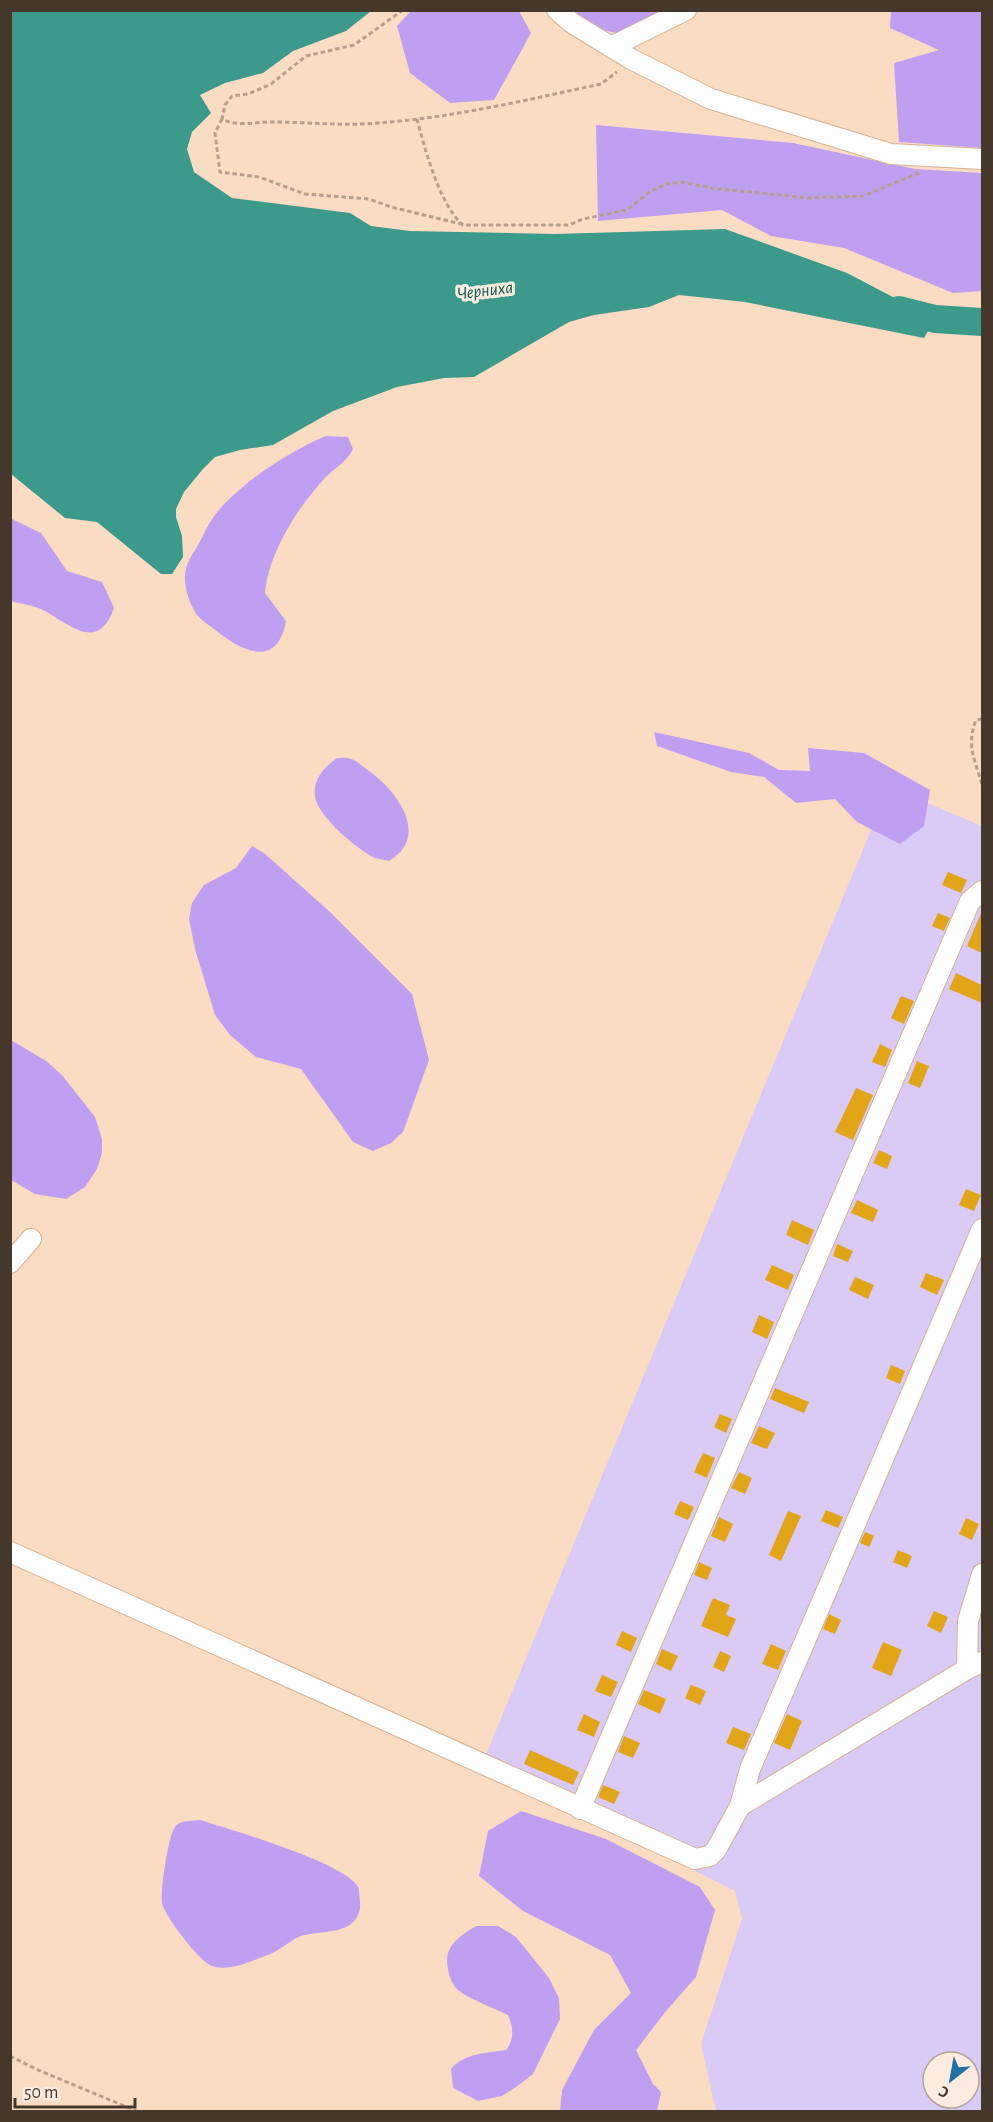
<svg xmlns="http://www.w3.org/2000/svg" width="993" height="2122" viewBox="0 0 993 2122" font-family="'Alegreya Sans',sans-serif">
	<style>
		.green { fill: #dacaf6; fill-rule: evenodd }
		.forest { fill: #bf9ff2 }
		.water { fill: #3c9a8c }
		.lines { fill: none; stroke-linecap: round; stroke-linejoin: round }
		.river { stroke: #3c9a8c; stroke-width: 28 }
		.building { fill: #e1a517 }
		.minor-casing { stroke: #d5b192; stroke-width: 22 }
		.path { stroke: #b89f8b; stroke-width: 3; stroke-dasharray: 4.5 3; stroke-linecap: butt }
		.minor { stroke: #fff; stroke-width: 20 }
		.labels { text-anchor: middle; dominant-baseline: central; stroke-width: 6; stroke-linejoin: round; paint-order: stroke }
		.water-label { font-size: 18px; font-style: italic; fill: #095a50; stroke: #fcece0 }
	</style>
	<rect width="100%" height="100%" fill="#fadcc3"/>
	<path class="green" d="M889,787L982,826V2111H716L701,2044L742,1919L735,1891L482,1764ZM933,2062H969V2098H933Z"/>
	<g class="forest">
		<polygon points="411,11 519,11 531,33 494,100 450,103 410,73 397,26"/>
		<polygon points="561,11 663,11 620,34 579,24"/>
		<polygon points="891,11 982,11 982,148 899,142 894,63 939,50 890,28"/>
		<polygon points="596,125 793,143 915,169 982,173 982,291 953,293 844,248 771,236 722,210 598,221"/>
		<path d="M326,436L348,437L353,449C348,461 333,469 324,479C298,507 268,554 265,593L286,621C277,670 241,651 214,629C209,625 201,620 197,615C190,605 184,588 185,576C185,565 192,555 197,547C203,536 208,524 215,515C237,485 293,449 326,436Z"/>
		<path d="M10,518L41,533L67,571L102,582L114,608C98,653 71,625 43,610C33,605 21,604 11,601Z"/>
		<polygon points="654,732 749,753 779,770 810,771 808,748 864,753 930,790 924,826 900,844 857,822 835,799 796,803 764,777 731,772 657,746"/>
		<path d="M337,758C341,758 347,757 351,759C356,760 362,766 366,769C395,788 432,835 389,861C385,860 379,859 375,858C358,850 316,815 315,796C313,779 324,767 337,758Z"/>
		<polygon points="252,846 264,853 330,912 412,994 429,1060 403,1132 391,1143 373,1151 353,1142 301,1069 256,1057 230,1035 215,1015 195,949 189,919 192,903 204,885 236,868"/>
		<polygon points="11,1040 46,1061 62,1075 95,1117 102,1139 102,1153 97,1169 85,1187 66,1199 35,1194 11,1180"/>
		<polygon points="521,1811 606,1839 700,1887 715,1910 696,1977 666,2011 636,2050 653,2084 661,2092 657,2111 560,2111 562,2090 594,2030 631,1993 610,1955 523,1911 479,1876 488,1831"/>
		<path d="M200,1820C229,1829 346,1863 358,1887C360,1891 359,1897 360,1901C361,1910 358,1919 350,1925C335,1934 317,1931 301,1936C290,1940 281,1950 270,1954C254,1960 229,1972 212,1966C200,1962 165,1917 162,1903C160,1893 168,1836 175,1827C180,1820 192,1821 200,1820Z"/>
		<path d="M476,1926H498L516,1937L549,1978L559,1998L560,2019L533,2074L516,2087L502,2096L478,2101L453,2088L451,2069C464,2053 488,2053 506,2050C515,2039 513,2027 508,2015C496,2009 467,1998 458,1990C452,1984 449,1977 448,1969C443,1947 459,1936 476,1926Z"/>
	</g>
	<polygon class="water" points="10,11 371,11 346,31 293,51 263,73 225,83 200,95 211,113 192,132 187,149 194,172 232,198 350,213 371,226 410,231 555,234 725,229 847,273 935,319 924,338 745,302 679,295 649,307 594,315 569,322 474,377 444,378 397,387 333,411 273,445 240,450 215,457 203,469 184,492 176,509 176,517 182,536 183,557 172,574 161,574 97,522 65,518 11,474"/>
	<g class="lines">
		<polyline class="river" points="899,310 935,319 982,322"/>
	</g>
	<g class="building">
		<polygon points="948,872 967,880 961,893 942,885"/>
		<polygon points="982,911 982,953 967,946"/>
		<polygon points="938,913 950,918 944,931 932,926"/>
		<polygon points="956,973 982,985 982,1003 949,989"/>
		<polygon points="901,996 914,1001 904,1024 891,1018"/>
		<polygon points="880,1044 892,1050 885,1067 872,1062"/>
		<polygon points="917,1061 929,1066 920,1088 908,1083"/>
		<polygon points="856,1088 873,1095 853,1140 835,1132"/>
		<polygon points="879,1150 892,1156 887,1169 873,1163"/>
		<polygon points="966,1189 981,1195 974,1211 959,1205"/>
		<polygon points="857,1200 878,1210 873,1222 851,1213"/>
		<polygon points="792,1220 814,1230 808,1245 786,1235"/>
		<polygon points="837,1244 853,1251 848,1262 833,1256"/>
		<polygon points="772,1265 794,1275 788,1290 765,1280"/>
		<polygon points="926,1273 944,1280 937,1295 920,1287"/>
		<polygon points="855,1277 874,1285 868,1299 849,1290"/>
		<polygon points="759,1315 774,1322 767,1339 752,1332"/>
		<polygon points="891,1365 905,1371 900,1384 886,1378"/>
		<polygon points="775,1388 809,1402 804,1413 770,1399"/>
		<polygon points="720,1414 732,1419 726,1433 714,1427"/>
		<polygon points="759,1426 775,1433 767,1449 751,1443"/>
		<polygon points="703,1453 715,1458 707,1478 694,1472"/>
		<polygon points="739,1472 752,1478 745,1494 731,1488"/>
		<polygon points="680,1501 694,1507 688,1520 674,1514"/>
		<polygon points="826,1510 843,1517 838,1528 821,1521"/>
		<polygon points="788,1511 801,1516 781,1561 769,1555"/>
		<polygon points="719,1517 733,1524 725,1542 711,1536"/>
		<polygon points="966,1518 979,1524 972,1540 959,1534"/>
		<polygon points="865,1532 874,1536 869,1547 860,1543"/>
		<polygon points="898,1550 912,1556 907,1568 893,1562"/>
		<polygon points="699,1562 712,1568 707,1580 694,1575"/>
		<polygon points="713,1598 730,1605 726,1615 736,1619 728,1637 701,1626"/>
		<polygon points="934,1611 948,1617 941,1633 927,1626"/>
		<polygon points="829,1614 841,1620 835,1634 823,1629"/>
		<polygon points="622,1631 637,1638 631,1652 616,1645"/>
		<polygon points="883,1642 902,1650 891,1676 872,1668"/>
		<polygon points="771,1644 786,1651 778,1670 762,1664"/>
		<polygon points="662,1649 678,1656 671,1671 656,1664"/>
		<polygon points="720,1651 731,1656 724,1672 713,1667"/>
		<polygon points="602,1675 618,1682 611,1697 595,1691"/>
		<polygon points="691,1685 706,1691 700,1705 685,1698"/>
		<polygon points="644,1690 666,1699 660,1714 638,1704"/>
		<polygon points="584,1714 600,1722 594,1737 577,1730"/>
		<polygon points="787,1714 802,1721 790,1750 774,1743"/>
		<polygon points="733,1727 751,1734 744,1750 726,1743"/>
		<polygon points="624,1736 640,1743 633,1758 618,1752"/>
		<polygon points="530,1750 579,1772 573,1785 524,1764"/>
		<polygon points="603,1785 620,1792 614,1804 598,1797"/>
	</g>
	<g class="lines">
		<g class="minor-casing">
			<g id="minor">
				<polyline points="557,10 572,23 631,59 711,99 891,154 982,159"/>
				<polyline points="611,47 686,10"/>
				<polyline points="10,1263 31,1239"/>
				<polyline points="10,1552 695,1859 710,1856 716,1850 740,1806 967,1669 982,1662"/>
				<polyline points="967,1669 968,1621 982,1574"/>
				<polyline points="740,1806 750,1769 982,1229"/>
				<polyline points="580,1809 970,901 982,891"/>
			</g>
		</g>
		<g class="path">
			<path d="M403,10L354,45L306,56L271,84L248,94L232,96L225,105L222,119C237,127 254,122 271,122C301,122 332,125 362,124C443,120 522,101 601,84L617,72"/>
			<polyline points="222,119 215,133 220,172 259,177 305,194 369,199 391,207 461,224"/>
			<path d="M417,119C425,149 439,204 463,225H569L583,219L627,210L648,193L666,184L683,182L711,188L808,198L863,196L919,173"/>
			<path d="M982,719L976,720C966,746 975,759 982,785"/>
			<polyline points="10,2056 38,2070 139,2112"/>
		</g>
		<use href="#minor" class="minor"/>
	</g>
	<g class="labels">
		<g class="water-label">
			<text transform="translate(485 291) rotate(-7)">Черниха</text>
		</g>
	</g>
	<rect width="993" height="2122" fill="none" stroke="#46372b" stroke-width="24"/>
	<g transform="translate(951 2080) rotate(211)"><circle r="28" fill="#fcece0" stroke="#b3a498" stroke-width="1.5"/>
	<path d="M0-4.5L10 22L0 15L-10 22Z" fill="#2271a3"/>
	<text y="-9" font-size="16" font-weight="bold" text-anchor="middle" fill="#46372b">С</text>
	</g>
	<path d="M15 2098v9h120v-9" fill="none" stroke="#46372b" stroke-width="3"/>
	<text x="24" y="2098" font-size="18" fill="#46372b" stroke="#fcece0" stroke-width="4.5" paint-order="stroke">50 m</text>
</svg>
